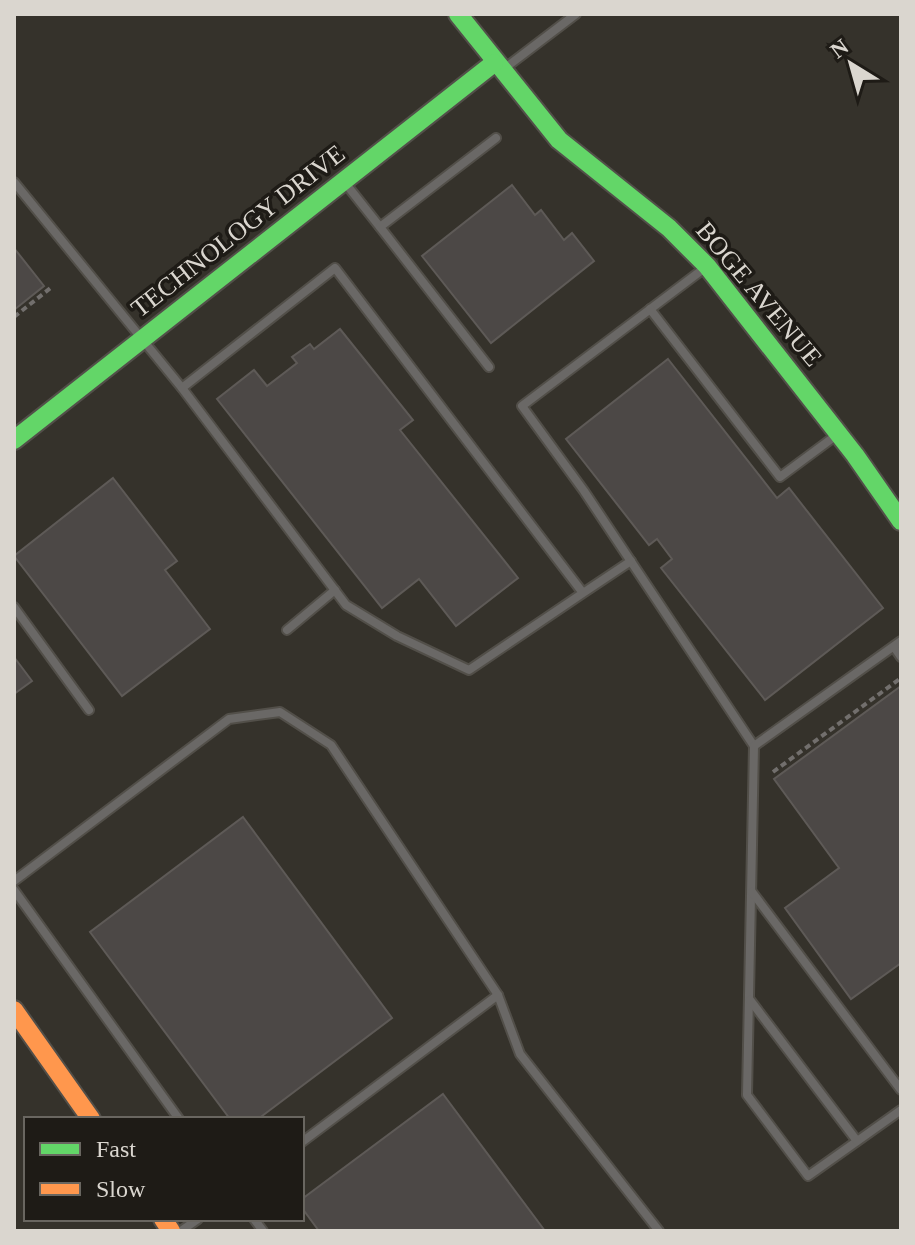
<svg xmlns="http://www.w3.org/2000/svg" width="915" height="1245" viewBox="0 0 915 1245" font-family="'Times New Roman',serif">
	<style>
		.building { fill: #4c4846; stroke: #5e5a57; stroke-width: 2 }
		.lines { fill: none; stroke-linecap: round; stroke-linejoin: round }
		.lane-casing { stroke: #524f49; stroke-width: 12 }
		.fast-casing { stroke: #524f49; stroke-width: 22 }
		.slow-casing { stroke: #524f49; stroke-width: 22 }
		.path { stroke: #726f6d; stroke-width: 4; stroke-dasharray: 6 4; stroke-linecap: butt }
		.lane { stroke: #6a6866; stroke-width: 8 }
		.fast { stroke: #63d668; stroke-width: 18 }
		.slow { stroke: #ff974d; stroke-width: 18 }
		.labels { text-anchor: middle; dominant-baseline: central; stroke-width: 7; stroke-linejoin: round; paint-order: stroke }
		.street-label { font-size: 26px; fill: #dad6cf; stroke: #1e1b16 }
	</style>
	<rect width="100%" height="100%" fill="#35322b"/>
	<g class="building">
		<polygon points="512,185 535,215 541,210 564,240 572,233 594,261 491,343 422,256"/>
		<polygon points="14,248 44,286 14,310"/>
		<polygon points="340,329 413,420 400,430 518,578 456,626 419,579 382,608 217,399 254,370 267,386 297,363 292,357 310,344 314,349"/>
		<polygon points="668,359 777,498 789,488 883,608 765,700 661,568 672,559 657,539 649,545 566,439"/>
		<polygon points="113,478 177,561 165,570 210,629 122,696 14,556"/>
		<polygon points="14,657 32,681 14,694"/>
		<polygon points="901,686 901,963 851,999 785,908 839,868 774,779"/>
		<polygon points="243,817 392,1018 258,1119 230,1119 90,932"/>
		<polygon points="443,1094 545,1231 319,1231 302,1208 302,1199"/>
	</g>
	<g class="lines">
		<g class="lane-casing">
			<g id="lane">
				<polyline points="505,68 576,14"/>
				<polyline points="14,182 182,388"/>
				<polyline points="346,184 380,227"/>
				<polyline points="706,267 522,406 584,491 754,746"/>
				<polyline points="650,309 780,477 838,434"/>
				<polyline points="489,367 380,227 496,138"/>
				<polyline points="583,593 469,670 397,636 346,605 182,388 335,268 583,593 631,561"/>
				<polyline points="14,607 89,710"/>
				<polyline points="287,630 335,590"/>
				<polyline points="901,641 754,746 747,1095 808,1176 901,1110"/>
				<polyline points="894,647 901,657"/>
				<polyline points="14,881 229,719 280,712 331,745 498,995 520,1054 659,1231"/>
				<polyline points="14,890 179,1119"/>
				<polyline points="752,892 901,1090"/>
				<polyline points="750,1000 857,1141"/>
				<polyline points="302,1142 498,995"/>
				<polyline points="254,1219 263,1231"/>
				<polyline points="181,1231 198,1219"/>
			</g>
		</g>
		<g class="fast-casing">
			<g id="fast">
				<polyline points="458,14 559,140 669,228 707,266 855,455 901,521"/>
				<polyline points="14,440 494,63"/>
			</g>
		</g>
		<g class="slow-casing">
			<g id="slow">
				<polyline points="14,1010 91,1119"/>
				<polyline points="163,1219 171,1231"/>
			</g>
		</g>
		<g class="path">
			<polyline points="14,317 53,286"/>
			<polyline points="773,772 901,678"/>
		</g>
		<use href="#lane" class="lane"/>
		<use href="#fast" class="fast"/>
		<use href="#slow" class="slow"/>
	</g>
	<g class="labels">
		<g class="street-label">
			<text transform="translate(238 231) rotate(-38)">TECHNOLOGY DRIVE</text>
			<text transform="translate(759 294) rotate(50)">BOGE AVENUE</text>
		</g>
	</g>
	<rect width="915" height="1245" fill="none" stroke="#dad6cf" stroke-width="32"/>
	<rect x="24" y="1117" width="280" height="104" fill="#1e1b16" stroke="#696660" stroke-width="2"/>
	<rect x="40" y="1143" width="40" height="12" fill="#63d668" stroke="#696660" stroke-width="2"/>
	<text x="96" y="1157" font-size="24" fill="#dad6cf">Fast</text>
	<rect x="40" y="1183" width="40" height="12" fill="#ff974d" stroke="#696660" stroke-width="2"/>
	<text x="96" y="1197" font-size="24" fill="#dad6cf">Slow</text>
	<g transform="translate(851 64) rotate(323)" stroke="#1e1b16" stroke-width="6" paint-order="stroke">
	<path d="M0-6L14 30L0 20L-14 30Z" fill="#dad6cf"/>
	<text y="-12" font-size="22" font-weight="bold" text-anchor="middle" fill="#dad6cf">N</text>
	</g>
</svg>
